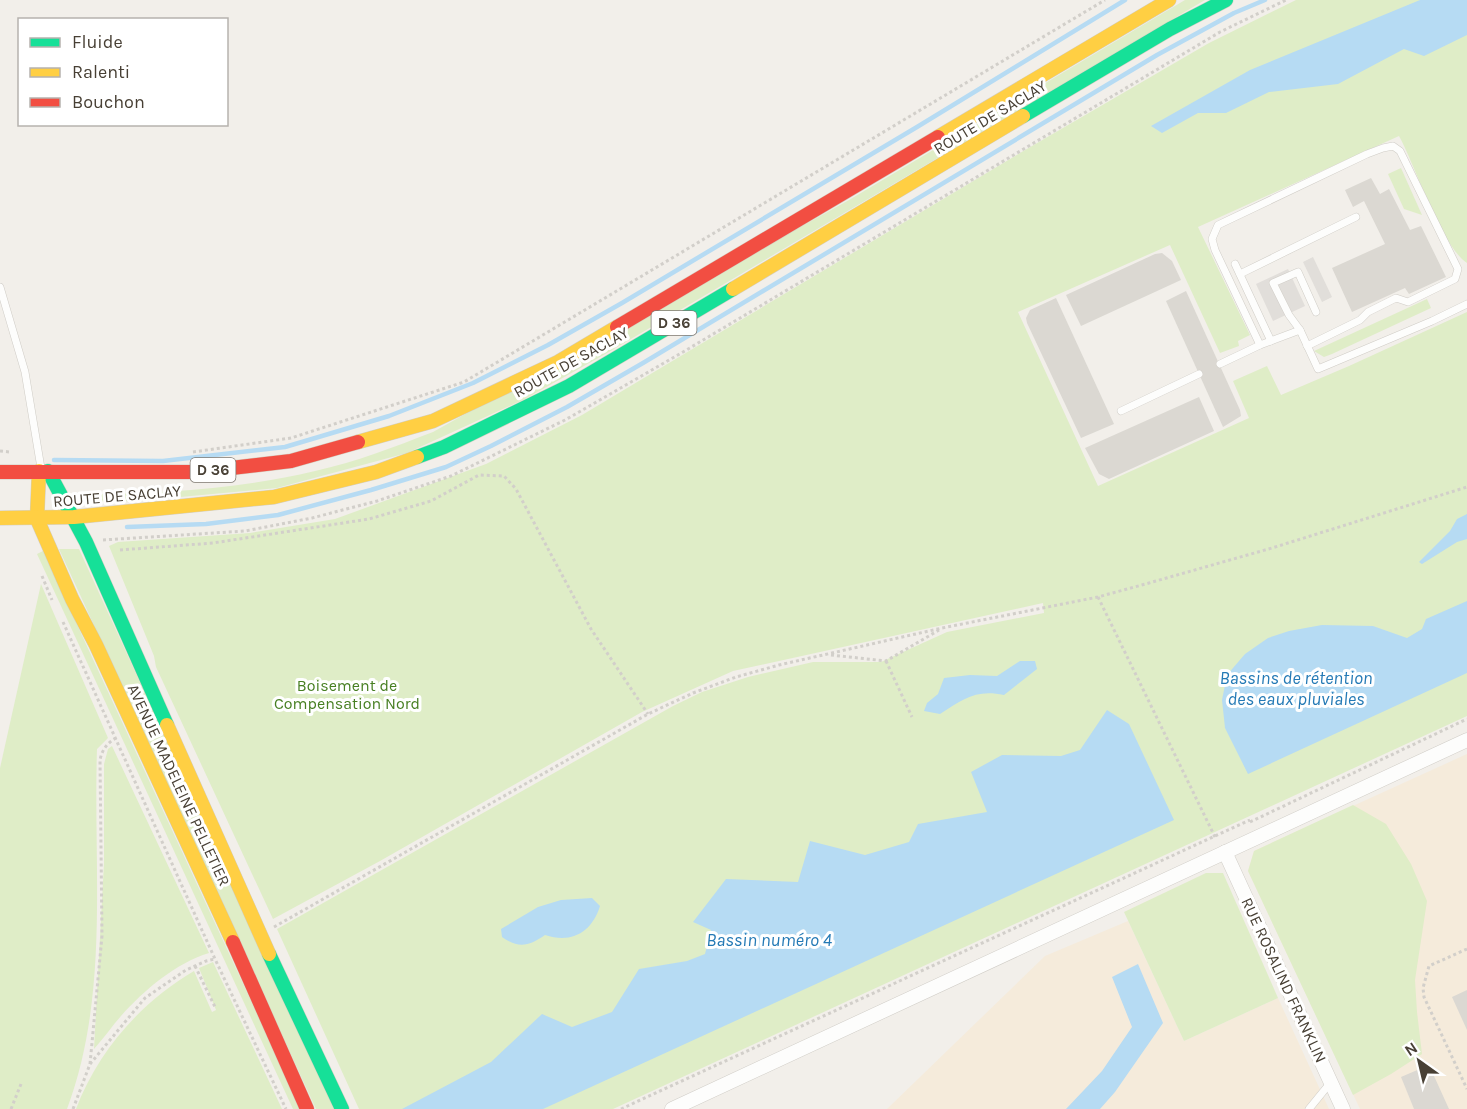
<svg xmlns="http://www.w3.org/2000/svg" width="1467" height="1109" viewBox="0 0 1467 1109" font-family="Karla,sans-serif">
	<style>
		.commercial { fill: #f5ebdb }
		.green { fill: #dfedc7 }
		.parking { fill: #e1deda }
		.water { fill: #b6dbf3 }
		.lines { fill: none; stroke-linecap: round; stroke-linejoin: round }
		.stream { stroke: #b6dbf3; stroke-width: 4.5 }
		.building { fill: #dbd8d2 }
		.lane-casing { stroke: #d0cdc7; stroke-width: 8 }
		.street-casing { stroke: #d0cdc7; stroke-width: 15 }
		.fast-casing { stroke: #d3cec1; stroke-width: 15 }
		.slow-casing { stroke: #d3cec1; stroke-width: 15 }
		.jam-casing { stroke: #d3cec1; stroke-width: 15 }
		.path { stroke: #d2cfca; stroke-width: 3; stroke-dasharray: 3 3; stroke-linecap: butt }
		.lane { stroke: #fdfdfc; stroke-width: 7 }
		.street { stroke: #fdfdfc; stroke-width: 14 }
		.fast { stroke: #16e098; stroke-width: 14 }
		.slow { stroke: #ffcf43; stroke-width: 14 }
		.jam { stroke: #f24e42; stroke-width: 14 }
		.labels { text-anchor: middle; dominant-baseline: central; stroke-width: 6; stroke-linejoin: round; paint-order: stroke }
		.shield { fill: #fff; stroke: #7f7972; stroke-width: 1.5 }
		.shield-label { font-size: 15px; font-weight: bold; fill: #484035 }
		.street-label { font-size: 16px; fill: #484035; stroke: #fff }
		.park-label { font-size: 16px; fill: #477f22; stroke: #fff }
		.water-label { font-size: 18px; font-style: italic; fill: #2379b5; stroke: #fff }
	</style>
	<rect width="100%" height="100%" fill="#f2efea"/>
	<g class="commercial">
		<polygon points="1467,754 1467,1109 1360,1109 1248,871 1254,851"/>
		<polygon points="1128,921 1184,1041 1278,998 1329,1109 887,1109 1045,956"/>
	</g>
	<g class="green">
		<path d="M1185,0H1205L609,352L525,399L407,453L277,488L137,501L85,502L82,494C160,494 239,489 315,471C356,462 394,447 433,432L849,200Z"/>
		<path d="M1296,0H1467V263C1442,247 1415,165 1399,136L1198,227L1250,335L1238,341L1239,346L1220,353L1170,245L1018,312L1098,486L1249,418L1233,381L1267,366L1281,395L1349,366L1467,312V716L613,1109H359L277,929L673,706L702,692L748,677L813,662H881L947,632L1044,613L1043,603L733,671L642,712L380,861L273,919L156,667L154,656L109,546L118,542L250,533L335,519L486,464L582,415L1020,153L1209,43Z"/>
		<polygon points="1401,168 1422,215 1404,209 1388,174"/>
		<polygon points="1427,299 1431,308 1332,354 1324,357 1314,351"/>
		<polygon points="59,549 79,549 335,1109 316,1109"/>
		<polygon points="43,551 301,1109 293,1109 37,554"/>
		<path d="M41,584L108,738L97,749C93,869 110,994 67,1109H0V768Z"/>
		<path d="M112,746L209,953C176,963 144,990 121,1016C112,1026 104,1038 94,1049L104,863V764L108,749Z"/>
		<polygon points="1353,805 1386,824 1411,864 1427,901 1415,980 1417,1012 1422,1054 1391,1074 1353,1095 1248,871 1254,851"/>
		<polygon points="1206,873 1223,873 1278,998 1184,1041 1124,912"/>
		<path d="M213,962L282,1109H76C98,1051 141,1002 194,971L212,1012L216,1010L199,968Z"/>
	</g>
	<g class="parking">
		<polygon points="1313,257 1332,297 1322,302 1303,262"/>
		<polygon points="1288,269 1305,306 1273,321 1256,284"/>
	</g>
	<g class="water">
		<polygon points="1420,0 1467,0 1467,35 1424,56 1404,49 1338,84 1269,92 1226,113 1198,113 1162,133 1151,126 1250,70"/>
		<polygon points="1467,514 1467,539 1457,542 1422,564 1419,562 1450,531 1457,519"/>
		<polygon points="1467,601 1467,673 1248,774 1225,728 1222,700 1227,675 1245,654 1268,638 1289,631 1322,625 1373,626 1407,638 1422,629 1426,619"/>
		<path d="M1020,661H1035L1037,669L1004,695C976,689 963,699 940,714L924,711L927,703L938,694L944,678L970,675L997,676Z"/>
		<polygon points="1107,710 1129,724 1174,820 543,1109 402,1109 491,1062 542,1014 572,1027 612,1012 639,969 687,961 705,954 711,930 693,922 726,879 798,882 810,841 865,855 909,842 918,824 987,812 971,772 1002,755 1061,756 1080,750"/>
		<path d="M592,898L600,906C592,932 572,944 545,935C529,946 519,949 502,937L501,929L538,907L561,900Z"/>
		<polygon points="1138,964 1163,1023 1115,1092 1100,1109 1066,1109 1102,1071 1132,1027 1112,977"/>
	</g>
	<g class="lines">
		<g class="stream">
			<polyline points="54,460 163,461 285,447 389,416 473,383 548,345 622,303 917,127 1125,0"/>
			<polyline points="127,527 206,524 278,515 371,490 446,467 491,446 567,407 643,363 1157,55 1234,13 1265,0"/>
		</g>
	</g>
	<g class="building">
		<polygon points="1371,178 1380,194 1389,189 1410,230 1421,226 1446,277 1409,294 1405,288 1352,312 1332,268 1385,244 1364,201 1353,207 1345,190"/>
		<polygon points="1162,253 1172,261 1181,280 1081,326 1066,295 1155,254"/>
		<polygon points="1186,291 1240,410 1241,416 1223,427 1166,301"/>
		<polygon points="1056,298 1114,424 1081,438 1027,323 1026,318 1030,310"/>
		<polygon points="1199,397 1214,431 1109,479 1099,474 1085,448"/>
		<polygon points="1467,990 1467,1030 1452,997"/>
		<polygon points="1429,1065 1449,1109 1414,1109 1401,1077"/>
	</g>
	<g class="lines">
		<g class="lane-casing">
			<g id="lane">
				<polyline points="1235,264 1271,341"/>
				<polyline points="1240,274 1356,217"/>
				<polyline points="0,287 25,372 41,468"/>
				<polyline points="1316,312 1298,272 1273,283 1289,315 1300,330 1318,369 1432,321 1467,304"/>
				<polyline points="1260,345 1215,250 1212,239 1218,225 1367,154 1383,148 1393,146 1400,151 1458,269 1455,279 1408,302 1396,298 1368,312 1360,320 1307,346"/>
				<polyline points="1220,364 1260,345 1300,330"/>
				<polyline points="1121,411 1199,374"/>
				<polyline points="1309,1109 1331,1082"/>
			</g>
		</g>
		<g class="street-casing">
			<g id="street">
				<polyline points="1225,852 1343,1109"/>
				<polyline points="672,1109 1467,740"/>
			</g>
		</g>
		<g class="fast-casing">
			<g id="fast">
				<polyline points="1023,116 1170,29 1226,0"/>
				<polyline points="417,457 444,447 569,386 733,289"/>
				<polyline points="48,471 86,542 167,725"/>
				<polyline points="269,954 342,1109"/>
			</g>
		</g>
		<g class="slow-casing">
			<g id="slow">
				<polyline points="938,137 1169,0"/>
				<polyline points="733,289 1023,116"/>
				<polyline points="358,442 433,421 558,362 617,327"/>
				<polyline points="39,471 37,519 72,599 96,645 233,942"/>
				<polyline points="0,518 74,517 274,497 376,472 417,457"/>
				<polyline points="167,725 269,954"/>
			</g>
		</g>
		<g class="jam-casing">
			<g id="jam">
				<polyline points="617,327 938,137"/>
				<polyline points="0,472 197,472 291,461 358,442"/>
				<polyline points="233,942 307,1109"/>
			</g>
		</g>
		<g class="path">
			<polyline points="0,451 10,452"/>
			<polyline points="193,452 291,438 464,382 1105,0"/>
			<polyline points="103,540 245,531 312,518 377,501 451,476 565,420 683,352 1220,32 1286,0"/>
			<polyline points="120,550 213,543 369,519 431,501 479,475 504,476 516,489 591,629 648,714"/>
			<polyline points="42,576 52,600"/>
			<polyline points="1098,597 1215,837"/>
			<polyline points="63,622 215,959 286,1109"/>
			<polyline points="831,655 886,661 939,630"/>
			<polyline points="886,661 912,717"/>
			<polyline points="1250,822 1467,719"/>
			<polyline points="274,927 648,714 693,693 736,677 779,665 942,628 1098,597 1149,583 1272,548 1467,487"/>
			<polyline points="1467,949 1429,966 1423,988 1424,997 1467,1089"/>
			<polyline points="195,966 216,1009"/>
			<path d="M90,1064L102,936L100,760C102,750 107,743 116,738"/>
			<polyline points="11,1109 21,1084"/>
			<polyline points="73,1109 90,1064 145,998 186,970 206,961 215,959"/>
			<polyline points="621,1109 1250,820"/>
		</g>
		<use href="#lane" class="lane"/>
		<use href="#street" class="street"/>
		<use href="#fast" class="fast"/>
		<use href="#slow" class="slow"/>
		<use href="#jam" class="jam"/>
	</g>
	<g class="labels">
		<g class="shield">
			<rect x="651.5" y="311" width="45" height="24" rx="4.5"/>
			<rect x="190.5" y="458" width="45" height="24" rx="4.5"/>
		</g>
		<g class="shield-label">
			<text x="674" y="323">D 36</text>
			<text x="213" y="470">D 36</text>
		</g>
		<g class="street-label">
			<text transform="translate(990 117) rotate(-31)">ROUTE DE SACLAY</text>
			<text transform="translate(571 362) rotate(-29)">ROUTE DE SACLAY</text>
			<text transform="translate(117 496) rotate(-5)">ROUTE DE SACLAY</text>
			<text transform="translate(179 785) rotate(65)">AVENUE MADELEINE PELLETIER</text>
			<text transform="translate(1284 980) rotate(65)">RUE ROSALIND FRANKLIN</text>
		</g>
		<g class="park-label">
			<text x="347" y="685">Boisement de<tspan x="347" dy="18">Compensation Nord</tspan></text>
		</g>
		<g class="water-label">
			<text x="1296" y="678">Bassins de rétention<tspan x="1296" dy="21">des eaux pluviales</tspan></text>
			<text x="769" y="940">Bassin numéro 4</text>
		</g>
	</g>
	<rect x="18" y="18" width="210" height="108" fill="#ffffff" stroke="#b6b3ae" stroke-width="1.5"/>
	<rect x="30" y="38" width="30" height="9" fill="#16e098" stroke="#b6b3ae" stroke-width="1.5"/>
	<text x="72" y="48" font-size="18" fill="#484035">Fluide</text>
	<rect x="30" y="68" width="30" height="9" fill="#ffcf43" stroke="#b6b3ae" stroke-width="1.5"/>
	<text x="72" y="78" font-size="18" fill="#484035">Ralenti</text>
	<rect x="30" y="98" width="30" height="9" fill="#f24e42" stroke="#b6b3ae" stroke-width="1.5"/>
	<text x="72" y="108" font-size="18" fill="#484035">Bouchon</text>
	<g transform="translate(1419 1061) rotate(326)" stroke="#ffffff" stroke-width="4.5" paint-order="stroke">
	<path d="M0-4.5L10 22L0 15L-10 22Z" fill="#484035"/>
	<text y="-9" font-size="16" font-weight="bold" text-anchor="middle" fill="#484035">N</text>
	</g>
</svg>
